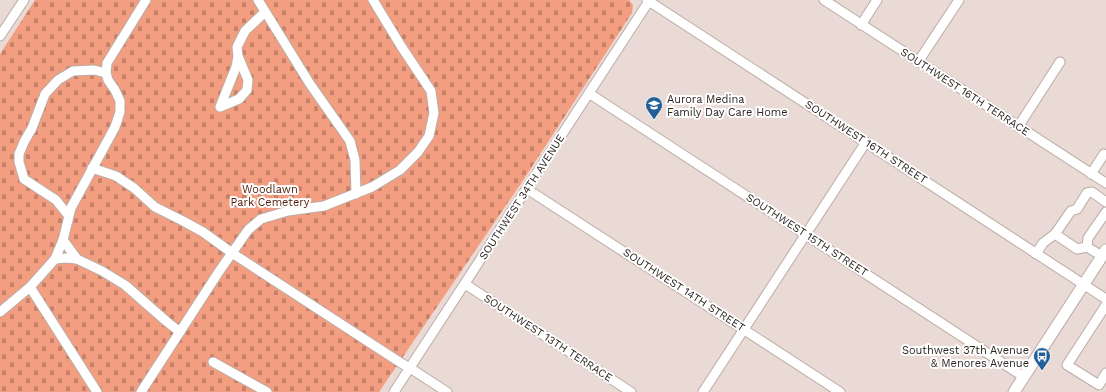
<svg xmlns="http://www.w3.org/2000/svg" width="1106" height="392" viewBox="0 0 1106 392" font-family="'Work Sans',sans-serif">
	<style>
		.cemetery { fill: url(#cemetery-stones) }
		.lines { fill: none; stroke-linecap: round; stroke-linejoin: round }
		.minor-casing { stroke: #bbaca6; stroke-width: 11 }
		.major-casing { stroke: #bbaca6; stroke-width: 13 }
		.minor { stroke: #fff; stroke-width: 9 }
		.major { stroke: #fff; stroke-width: 11 }
		.labels { text-anchor: middle; dominant-baseline: central; stroke-width: 4; stroke-linejoin: round; paint-order: stroke }
		.street-label { font-size: 11px; fill: #2d2725; stroke: #fff }
		.poi-label { font-size: 11px; fill: #2d2725; stroke: #fff; text-anchor: start }
		.park-label { font-size: 11px; fill: #501b07; stroke: #fff }
	</style>
	<defs>
		<pattern id="cemetery-stones" width="16" height="16" patternUnits="userSpaceOnUse"><rect width="16" height="16" fill="#f49e81"/><path d="M2 7V4a2 2 0 0 1 4 0v3zM10 15v-3a2 2 0 0 1 4 0v3z" fill="#c68169"/></pattern>
	</defs>
	<rect width="100%" height="100%" fill="#eadad5"/>
	<polygon class="cemetery" points="35,0 629,0 633,5 632,13 524,179 379,392 0,392 0,54"/>
	<g class="lines">
		<g class="minor-casing">
			<g id="minor">
				<polyline points="258,0 310,84 350,141 355,160 356,194"/>
				<polyline points="647,0 1106,299"/>
				<polyline points="824,0 1106,183"/>
				<polyline points="861,25 877,0"/>
				<polyline points="0,36 24,0"/>
				<polyline points="238,56 236,67 220,107 239,99 247,90 248,80 238,56 237,47 245,31 265,12"/>
				<polyline points="918,62 959,0"/>
				<polyline points="590,94 1024,377"/>
				<polyline points="1018,127 1060,62"/>
				<polyline points="92,168 116,176 134,188 155,207 183,221 203,232 232,253 401,363 410,368 447,392"/>
				<polyline points="1091,174 1104,154"/>
				<polyline points="527,189 840,392"/>
				<polyline points="68,215 56,200 24,179 19,162 19,154 24,142 32,128 45,94 58,80 73,71 94,70 106,73"/>
				<polyline points="1055,234 1077,249 1087,247 1102,256"/>
				<polyline points="63,240 77,259"/>
				<polyline points="1087,247 1088,238 1106,212"/>
				<polyline points="1036,254 1043,243 1055,234 1071,211 1077,209 1087,193 1092,192 1106,202"/>
				<polyline points="55,259 66,258 77,259 102,271 125,285 166,321 180,332"/>
				<polyline points="465,284 631,392"/>
				<polyline points="30,287 97,392"/>
				<polyline points="1106,305 1067,365 1099,385 1106,373"/>
				<polyline points="0,312 30,287 55,259 63,240 71,208 115,127 120,112 120,101 115,90 108,80 106,73 107,63 146,0"/>
				<polyline points="213,362 267,392"/>
				<polyline points="141,392 218,273 248,230 261,219 288,211 324,206 372,187 400,170 418,152 429,136 434,113 431,91 401,46 373,0"/>
				<polyline points="394,392 649,1"/>
				<polyline points="703,392 866,142"/>
			</g>
		</g>
		<g class="major-casing">
			<polyline id="major" points="1014,392 1106,250"/>
		</g>
		<use href="#minor" class="minor"/>
		<use href="#major" class="major"/>
	</g>
	<defs>
		<g id="school-pin" transform="scale(0.9)"><path d="M0 17L-7.5 6A9.5 9.5 0 1 1 7.5 6Z" fill="#246097" stroke="#fff"/><path d="M0-5L7-2L0 1L-7-2ZM-4 1L0 2.5L4 1V4Q0 6-4 4Z" fill="#fff"/></g>
		<g id="bus-pin" transform="scale(0.9)"><path d="M0 17L-7.5 6A9.5 9.5 0 1 1 7.5 6Z" fill="#246097" stroke="#fff"/><path d="M-5-6H5V4H4V6H2V4H-2V6H-4V4H-5ZM-3.5-4V0h7V-4ZM-3.5 1.2v1.5H-2V1.2ZM2 1.2v1.5H3.5V1.2Z" fill="#fff"/></g>
	</defs>
	<g fill-rule="evenodd">
		<use href="#school-pin" x="654" y="105"/>
		<use href="#bus-pin" x="1042" y="356"/>
	</g>
	<g class="labels">
		<g class="street-label">
			<text transform="translate(965 92) rotate(33)">SOUTHWEST 16TH TERRACE</text>
			<text transform="translate(866 142) rotate(33)">SOUTHWEST 16TH STREET</text>
			<text transform="translate(522 197) rotate(-57)">SOUTHWEST 34TH AVENUE</text>
			<text transform="translate(807 235) rotate(33)">SOUTHWEST 15TH STREET</text>
			<text transform="translate(684 290) rotate(33)">SOUTHWEST 14TH STREET</text>
			<text transform="translate(548 338) rotate(33)">SOUTHWEST 13TH TERRACE</text>
		</g>
		<g class="poi-label">
			<text x="667" y="99">Aurora Medina<tspan x="667" dy="13">Family Day Care Home</tspan></text>
			<text x="1029" y="350" text-anchor="end">Southwest 37th Avenue<tspan x="1029" dy="13">&amp; Menores Avenue</tspan></text>
		</g>
		<g class="park-label">
			<text x="270" y="189">Woodlawn<tspan x="270" dy="13">Park Cemetery</tspan></text>
		</g>
	</g>
</svg>
